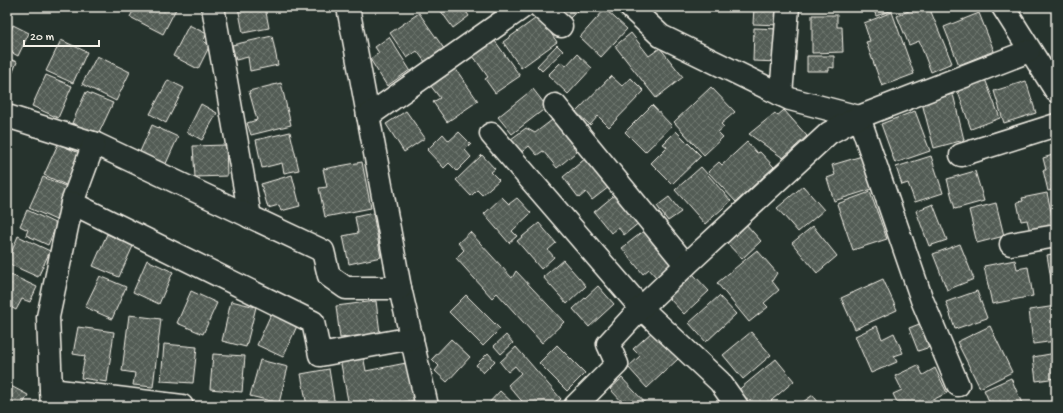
<svg xmlns="http://www.w3.org/2000/svg" width="1063" height="413" viewBox="0 0 1063 413" font-family="'Gochi Hand',sans-serif">
	<style>
		.building { fill: url(#building-cross-hatch); stroke: #f4f1e8 }
		.lines { fill: none; stroke-linecap: round; stroke-linejoin: round }
		.street-casing { stroke: #f4f1e8; stroke-width: 25 }
		.street { stroke: #26332d; stroke-width: 22 }
	</style>
	<defs>
		<pattern id="building-cross-hatch" width="8" height="8" patternUnits="userSpaceOnUse"><rect width="8" height="8" fill="#525c55"/><path d="M0 0l8 8M0 8l8-8" fill="none" stroke="#6c746d"/></pattern>
	</defs>
	<rect width="100%" height="100%" fill="#26332d"/>
	<filter id="ink" filterUnits="userSpaceOnUse"><feTurbulence type="fractalNoise" baseFrequency=".025" numOctaves="2"/><feDisplacementMap in="SourceGraphic" scale="8" xChannelSelector="R" yChannelSelector="G"/><feConvolveMatrix kernelMatrix="1 2 1 2 8 2 1 2 1" color-interpolation-filters="sRGB"/></filter>
	<g filter="url(#ink)">
		<g class="building">
			<polygon points="135,7 177,7 163,34 130,17"/>
			<polygon points="238,7 265,7 269,28 243,33"/>
			<polygon points="438,7 463,7 469,16 453,28"/>
			<polygon points="557,7 579,7 580,8 569,19"/>
			<polygon points="754,7 781,7 780,25 753,24"/>
			<polygon points="873,7 901,7 876,16"/>
			<polygon points="917,7 929,7 952,63 931,72 919,41 909,45 897,16"/>
			<polygon points="605,9 627,29 601,57 580,37"/>
			<polygon points="892,12 914,74 882,86 866,42 870,41 864,23"/>
			<polygon points="419,13 447,53 428,66 417,51 407,58 390,33"/>
			<polygon points="979,13 994,51 959,65 944,27"/>
			<polygon points="812,15 837,15 837,27 842,27 843,52 812,53"/>
			<polygon points="539,16 557,42 521,68 503,42"/>
			<polygon points="13,25 29,33 18,56 7,50 7,34 8,35"/>
			<polygon points="189,25 207,34 203,41 210,45 198,69 173,56"/>
			<polygon points="754,28 780,29 779,62 753,61"/>
			<polygon points="631,33 649,56 660,48 683,77 656,98 615,46"/>
			<polygon points="272,36 278,65 250,71 248,57 236,60 232,45"/>
			<polygon points="389,37 410,70 387,86 370,59 379,53 375,47"/>
			<polygon points="61,40 87,52 73,83 46,71"/>
			<polygon points="495,41 520,76 495,93 485,79 488,77 473,56"/>
			<polygon points="557,45 563,51 542,71 537,66"/>
			<polygon points="577,54 592,68 568,94 548,75 561,62 566,66"/>
			<polygon points="97,56 130,72 116,101 82,84"/>
			<polygon points="807,56 834,56 834,68 829,67 829,71 807,71"/>
			<polygon points="7,58 17,62 10,79 7,78"/>
			<polygon points="455,68 478,101 447,122 433,102 440,98 430,85"/>
			<polygon points="46,75 72,86 58,118 32,106"/>
			<polygon points="611,76 622,86 631,78 644,91 609,127 598,116 590,125 576,112"/>
			<polygon points="985,79 1000,118 971,129 957,89"/>
			<polygon points="168,80 184,88 166,123 150,114"/>
			<polygon points="1026,81 1036,113 1004,123 994,91"/>
			<polygon points="281,83 291,125 251,135 247,123 257,120 249,91"/>
			<polygon points="711,87 735,112 721,124 724,127 718,132 723,137 704,155 674,122"/>
			<polygon points="533,89 547,107 512,134 498,117"/>
			<polygon points="86,92 113,103 98,135 72,123"/>
			<polygon points="953,94 964,140 934,148 922,103"/>
			<polygon points="201,104 217,113 202,140 187,132"/>
			<polygon points="652,105 672,126 645,152 625,132"/>
			<polygon points="784,110 807,136 783,158 749,134 775,113 777,116"/>
			<polygon points="406,111 425,138 404,152 386,124"/>
			<polygon points="915,111 930,151 895,163 881,124"/>
			<polygon points="556,117 581,148 557,168 543,151 537,155 529,146 518,155 507,142 526,128 535,133"/>
			<polygon points="152,125 178,137 164,168 138,156"/>
			<polygon points="676,131 701,156 672,184 651,163 667,147 663,144"/>
			<polygon points="290,132 299,170 284,173 282,163 262,168 256,140"/>
			<polygon points="459,132 471,144 465,150 471,157 457,171 449,163 444,168 427,150 443,134 449,141"/>
			<polygon points="747,142 757,153 760,152 774,167 736,202 708,172 719,162 722,165"/>
			<polygon points="58,144 84,155 70,187 44,175"/>
			<polygon points="226,145 227,176 195,177 193,146"/>
			<polygon points="1056,154 1056,189 1048,191 1043,170 1046,170 1043,158"/>
			<polygon points="482,155 495,169 491,172 499,180 482,195 477,190 471,196 456,180"/>
			<polygon points="862,156 872,189 834,201 827,178 835,175 832,165"/>
			<polygon points="931,156 943,193 915,202 908,183 902,185 896,167"/>
			<polygon points="586,158 609,187 592,200 586,192 579,198 563,177"/>
			<polygon points="362,162 371,208 325,217 319,188 327,187 323,169"/>
			<polygon points="701,167 731,201 705,224 675,190"/>
			<polygon points="975,171 984,201 955,209 947,179"/>
			<polygon points="292,175 300,206 281,211 279,205 268,208 261,184"/>
			<polygon points="43,177 70,188 56,220 29,208"/>
			<polygon points="803,186 824,210 798,232 777,208"/>
			<polygon points="870,192 887,239 853,250 837,204"/>
			<polygon points="617,193 640,222 624,235 618,227 611,233 594,212"/>
			<polygon points="1047,193 1055,230 1031,236 1027,220 1021,221 1017,202 1023,201 1022,198"/>
			<polygon points="502,197 509,204 517,198 531,213 512,231 517,236 509,243 484,214"/>
			<polygon points="669,197 681,212 668,221 657,206"/>
			<polygon points="996,203 1004,236 977,243 969,210"/>
			<polygon points="933,204 947,240 929,246 916,211"/>
			<polygon points="27,210 57,224 48,245 26,235 28,230 20,226"/>
			<polygon points="373,213 381,257 349,264 343,236 358,233 355,217"/>
			<polygon points="539,223 556,243 548,250 554,257 541,269 517,241"/>
			<polygon points="745,223 761,241 742,259 726,242"/>
			<polygon points="813,226 837,256 817,273 792,243"/>
			<polygon points="645,230 672,264 656,277 649,269 643,274 622,248"/>
			<polygon points="470,232 512,278 516,271 564,322 542,343 497,293 492,298 456,258 464,250 458,243"/>
			<polygon points="107,234 133,246 119,277 93,266"/>
			<polygon points="18,236 50,251 38,277 7,263"/>
			<polygon points="960,244 974,279 947,290 933,254"/>
			<polygon points="757,250 777,273 772,281 779,290 764,303 768,307 749,322 717,283"/>
			<polygon points="1056,253 1056,291 1053,291 1047,255"/>
			<polygon points="147,260 173,272 159,304 133,292"/>
			<polygon points="563,260 586,286 567,304 543,277"/>
			<polygon points="1015,260 1017,269 1028,267 1033,296 992,304 984,266"/>
			<polygon points="7,273 37,287 30,302 22,299 16,310 7,305"/>
			<polygon points="693,274 709,291 684,314 668,297"/>
			<polygon points="100,276 126,287 112,319 85,307"/>
			<polygon points="883,279 897,310 855,329 841,298"/>
			<polygon points="598,286 614,304 589,327 573,309"/>
			<polygon points="191,291 217,303 203,334 177,323"/>
			<polygon points="977,291 987,318 955,329 946,302"/>
			<polygon points="466,295 500,329 483,346 449,312"/>
			<polygon points="719,296 736,314 706,342 689,323"/>
			<polygon points="231,301 256,307 246,347 222,341"/>
			<polygon points="376,301 380,333 340,338 336,306"/>
			<polygon points="1056,306 1056,341 1033,344 1029,310"/>
			<polygon points="271,314 297,326 283,357 257,345"/>
			<polygon points="129,315 161,319 153,387 133,385 135,373 122,371"/>
			<polygon points="927,321 936,345 918,351 909,328"/>
			<polygon points="877,326 882,339 894,333 903,353 894,356 897,362 871,373 855,336"/>
			<polygon points="990,326 1012,372 980,388 957,342"/>
			<polygon points="78,327 114,332 107,382 81,378 85,356 73,354"/>
			<polygon points="653,331 678,359 647,388 628,367 640,356 633,349"/>
			<polygon points="751,332 771,355 743,379 723,355"/>
			<polygon points="506,335 513,343 501,354 494,346"/>
			<polygon points="451,339 470,357 447,382 435,371 439,366 432,359"/>
			<polygon points="164,344 197,347 193,383 161,381"/>
			<polygon points="557,345 585,373 567,391 539,363"/>
			<polygon points="516,347 561,399 554,406 526,406 508,385 521,373 515,366 508,372 500,362"/>
			<polygon points="488,353 495,361 483,373 476,365"/>
			<polygon points="1056,353 1056,378 1036,381 1033,357"/>
			<polygon points="213,354 245,356 242,392 210,389"/>
			<polygon points="363,355 366,371 406,363 414,400 386,406 349,406 340,359"/>
			<polygon points="776,359 794,381 765,406 748,406 736,392"/>
			<polygon points="260,360 288,367 279,403 250,396"/>
			<polygon points="918,365 923,375 935,368 947,393 920,406 899,406 893,394 902,390 895,376"/>
			<polygon points="329,369 335,406 307,406 301,374"/>
			<polygon points="622,378 648,406 626,406 610,389"/>
			<polygon points="1011,378 1023,406 991,406 984,390"/>
			<polygon points="7,384 28,395 22,406 7,406"/>
			<polygon points="500,391 516,406 486,406"/>
			<polygon points="813,395 821,406 797,406"/>
		</g>
		<g class="lines">
			<g class="street-casing">
				<g id="street">
					<polyline points="213,7 250,217"/>
					<polyline points="348,7 400,288 427,406"/>
					<polyline points="540,7 561,26"/>
					<polyline points="630,7 661,36 790,99 859,117 922,300 958,385"/>
					<polyline points="1003,7 1056,91"/>
					<polyline points="781,95 788,7"/>
					<polyline points="555,105 686,265"/>
					<polyline points="7,116 96,144 323,251 329,276 346,288 400,288"/>
					<polyline points="368,116 523,7"/>
					<polyline points="491,134 641,308 720,382 737,406"/>
					<polyline points="961,155 1056,125"/>
					<polyline points="72,203 94,143"/>
					<polyline points="1011,244 1056,236"/>
					<polyline points="51,390 48,317 72,203 313,322 320,355 412,338"/>
					<polyline points="52,406 51,390 182,406"/>
					<polyline points="575,406 617,364 608,344 641,308 686,265 829,133 859,117 1029,51"/>
				</g>
			</g>
			<use href="#street" class="street"/>
		</g>
	</g>
	<rect width="1063" height="413" fill="none" stroke="#26332d" stroke-width="24"/>
	<rect x="12" y="12" width="1039" height="389" fill="none" stroke="#f4f1e8" stroke-width="1.5" filter="url(#ink)"/>
	<path d="M24 40v6h75v-6" fill="none" stroke="#f4f1e8" stroke-width="2"/>
	<text x="30" y="40" font-size="12" fill="#f4f1e8" stroke="#26332d" stroke-width="3" paint-order="stroke">20 m</text>
</svg>
